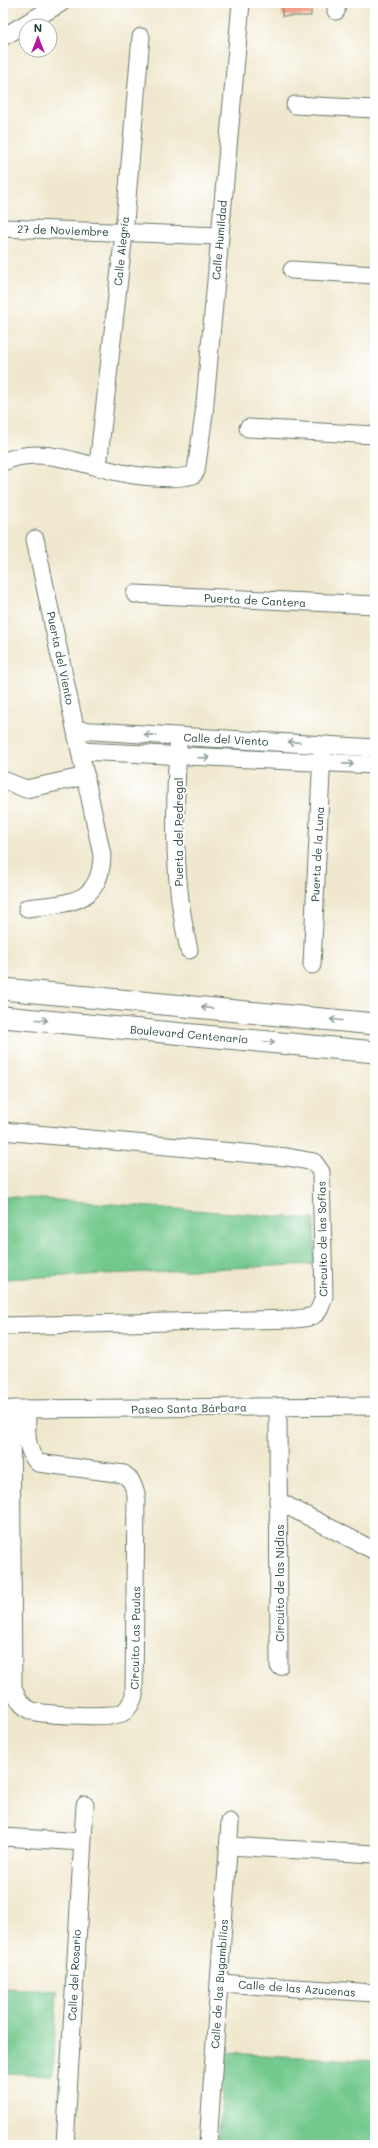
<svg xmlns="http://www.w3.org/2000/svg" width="378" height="2148" viewBox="0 0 378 2148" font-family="Mali,sans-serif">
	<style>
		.green { fill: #73c98d; stroke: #498360 }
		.building { fill: #f19f88 }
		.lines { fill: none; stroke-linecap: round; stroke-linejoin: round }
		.minor-casing { stroke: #68796a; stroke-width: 19 }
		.major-casing { stroke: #68796a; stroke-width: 23 }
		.minor { stroke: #fff; stroke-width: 17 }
		.major { stroke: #fff; stroke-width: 21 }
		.oneway { stroke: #8f9e9a }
		.labels { text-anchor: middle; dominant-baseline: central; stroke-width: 4; stroke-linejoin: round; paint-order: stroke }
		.street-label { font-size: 11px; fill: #1f3d34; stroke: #fff }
	</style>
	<rect width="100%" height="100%" fill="#fff"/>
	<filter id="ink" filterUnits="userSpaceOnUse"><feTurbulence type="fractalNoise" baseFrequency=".025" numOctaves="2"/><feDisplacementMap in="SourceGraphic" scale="8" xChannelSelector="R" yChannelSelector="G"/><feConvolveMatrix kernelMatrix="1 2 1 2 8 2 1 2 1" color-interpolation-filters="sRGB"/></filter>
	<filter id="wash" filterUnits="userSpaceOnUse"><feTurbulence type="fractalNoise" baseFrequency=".012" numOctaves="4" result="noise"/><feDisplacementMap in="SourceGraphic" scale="16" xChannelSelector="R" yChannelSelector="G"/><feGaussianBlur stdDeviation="0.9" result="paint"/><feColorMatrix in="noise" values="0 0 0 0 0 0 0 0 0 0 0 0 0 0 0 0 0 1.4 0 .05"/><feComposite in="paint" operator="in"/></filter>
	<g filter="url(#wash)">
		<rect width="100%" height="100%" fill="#f0e8ce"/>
		<g class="green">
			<polygon points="3,1196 314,1219 315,1264 3,1279"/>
			<polygon points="3,1988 57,1990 53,2075 3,2073"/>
			<polygon points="226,2053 375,2061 375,2145 218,2145"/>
		</g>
		<g id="blocks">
			<polygon class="building" points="282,3 311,4 311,16 282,16"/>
		</g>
	</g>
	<g filter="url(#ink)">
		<use href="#blocks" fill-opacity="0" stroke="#68796a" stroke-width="1"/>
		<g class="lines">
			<g class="minor-casing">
				<g id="minor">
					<polyline points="336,11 337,3"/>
					<polyline points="3,37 61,3"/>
					<polyline points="295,105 375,109"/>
					<polyline points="3,228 219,236"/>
					<polyline points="292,270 375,275"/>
					<polyline points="248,428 375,435"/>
					<path d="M3,462C39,445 78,463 113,471C134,476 173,481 193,475L196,471L204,414L241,3"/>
					<polyline points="98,466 124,233 141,37"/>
					<polyline points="135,594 375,605"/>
					<polyline points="76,730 375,748"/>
					<path d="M178,747C174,815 173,884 189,950"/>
					<polyline points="81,751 375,765"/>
					<polyline points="3,780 26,789 86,776"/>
					<path d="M27,908C66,903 101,906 102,855L35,539"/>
					<polyline points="312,965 322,752"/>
					<path d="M3,1131L287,1157L314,1162L321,1172L324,1296C318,1317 315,1317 295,1319L3,1326"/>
					<polyline points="278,1407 279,1666"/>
					<path d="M11,1409L13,1688C17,1698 21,1707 33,1711C44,1715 114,1718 122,1713C129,1709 131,1703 134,1696L136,1493L131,1481L124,1474L38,1463C24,1449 27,1428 27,1409"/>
					<polyline points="15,1409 375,1406"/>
					<polyline points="278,1501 375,1551"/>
					<polyline points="3,1837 82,1842"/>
					<polyline points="228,1846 375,1854"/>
					<polyline points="219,1983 375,1993"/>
					<polyline points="65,2145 85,1805"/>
					<polyline points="208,2145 230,1822"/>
				</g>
			</g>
			<g class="major-casing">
				<g id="major">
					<polyline points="3,989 375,1024"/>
					<polyline points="3,1017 375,1052"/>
				</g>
			</g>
			<use href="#minor" class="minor"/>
			<use href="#major" class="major"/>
		</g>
		<defs><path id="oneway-shaft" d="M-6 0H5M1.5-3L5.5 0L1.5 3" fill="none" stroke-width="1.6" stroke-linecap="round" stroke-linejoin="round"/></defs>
		<g class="oneway">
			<use href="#oneway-shaft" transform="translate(150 735) rotate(-176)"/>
			<use href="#oneway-shaft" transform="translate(294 742) rotate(-177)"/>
			<use href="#oneway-shaft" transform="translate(204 758) rotate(2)"/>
			<use href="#oneway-shaft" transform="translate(348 764) rotate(2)"/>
			<use href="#oneway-shaft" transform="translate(207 1008) rotate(-175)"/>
			<use href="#oneway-shaft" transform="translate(42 1020) rotate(5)"/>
			<use href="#oneway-shaft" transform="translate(336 1020) rotate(-175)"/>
			<use href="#oneway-shaft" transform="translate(269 1042) rotate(5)"/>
		</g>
	</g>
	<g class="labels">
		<g class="street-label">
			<text transform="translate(63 230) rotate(2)">27 de Noviembre</text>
			<text transform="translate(219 240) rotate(-85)">Calle Humildad</text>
			<text transform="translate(121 251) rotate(-84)">Calle Alegría</text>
			<text transform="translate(255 600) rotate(3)">Puerta de Cantera</text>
			<text transform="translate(61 658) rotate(78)">Puerta del Viento</text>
			<text transform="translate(226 739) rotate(3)">Calle del Viento</text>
			<text transform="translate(178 832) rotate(-90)">Puerta del Pedregal</text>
			<text transform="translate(317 854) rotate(-87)">Puerta de la Luna</text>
			<text transform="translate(189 1034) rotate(5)">Boulevard Centenario</text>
			<text transform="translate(322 1239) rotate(-91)">Circuito de las Sofias</text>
			<text transform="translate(189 1408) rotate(-1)">Paseo Santa Bárbara</text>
			<text transform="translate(279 1583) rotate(-90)">Circuito de las Nidias</text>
			<text transform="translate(135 1638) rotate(-89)">Circuito Las Paulas</text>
			<text transform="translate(74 1975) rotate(-87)">Calle del Rosario</text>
			<text transform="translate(219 1984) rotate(-86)">Calle de las Bugambilias</text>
			<text transform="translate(297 1988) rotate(4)">Calle de las Azucenas</text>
		</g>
	</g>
	<rect width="378" height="2148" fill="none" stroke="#fff" stroke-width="16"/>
	<g transform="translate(38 38)"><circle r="19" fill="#ffffff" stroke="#a5b1ae"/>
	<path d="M0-3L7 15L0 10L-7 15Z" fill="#b5179e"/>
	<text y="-6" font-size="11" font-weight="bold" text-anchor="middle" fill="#1f3d34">N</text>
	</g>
</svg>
